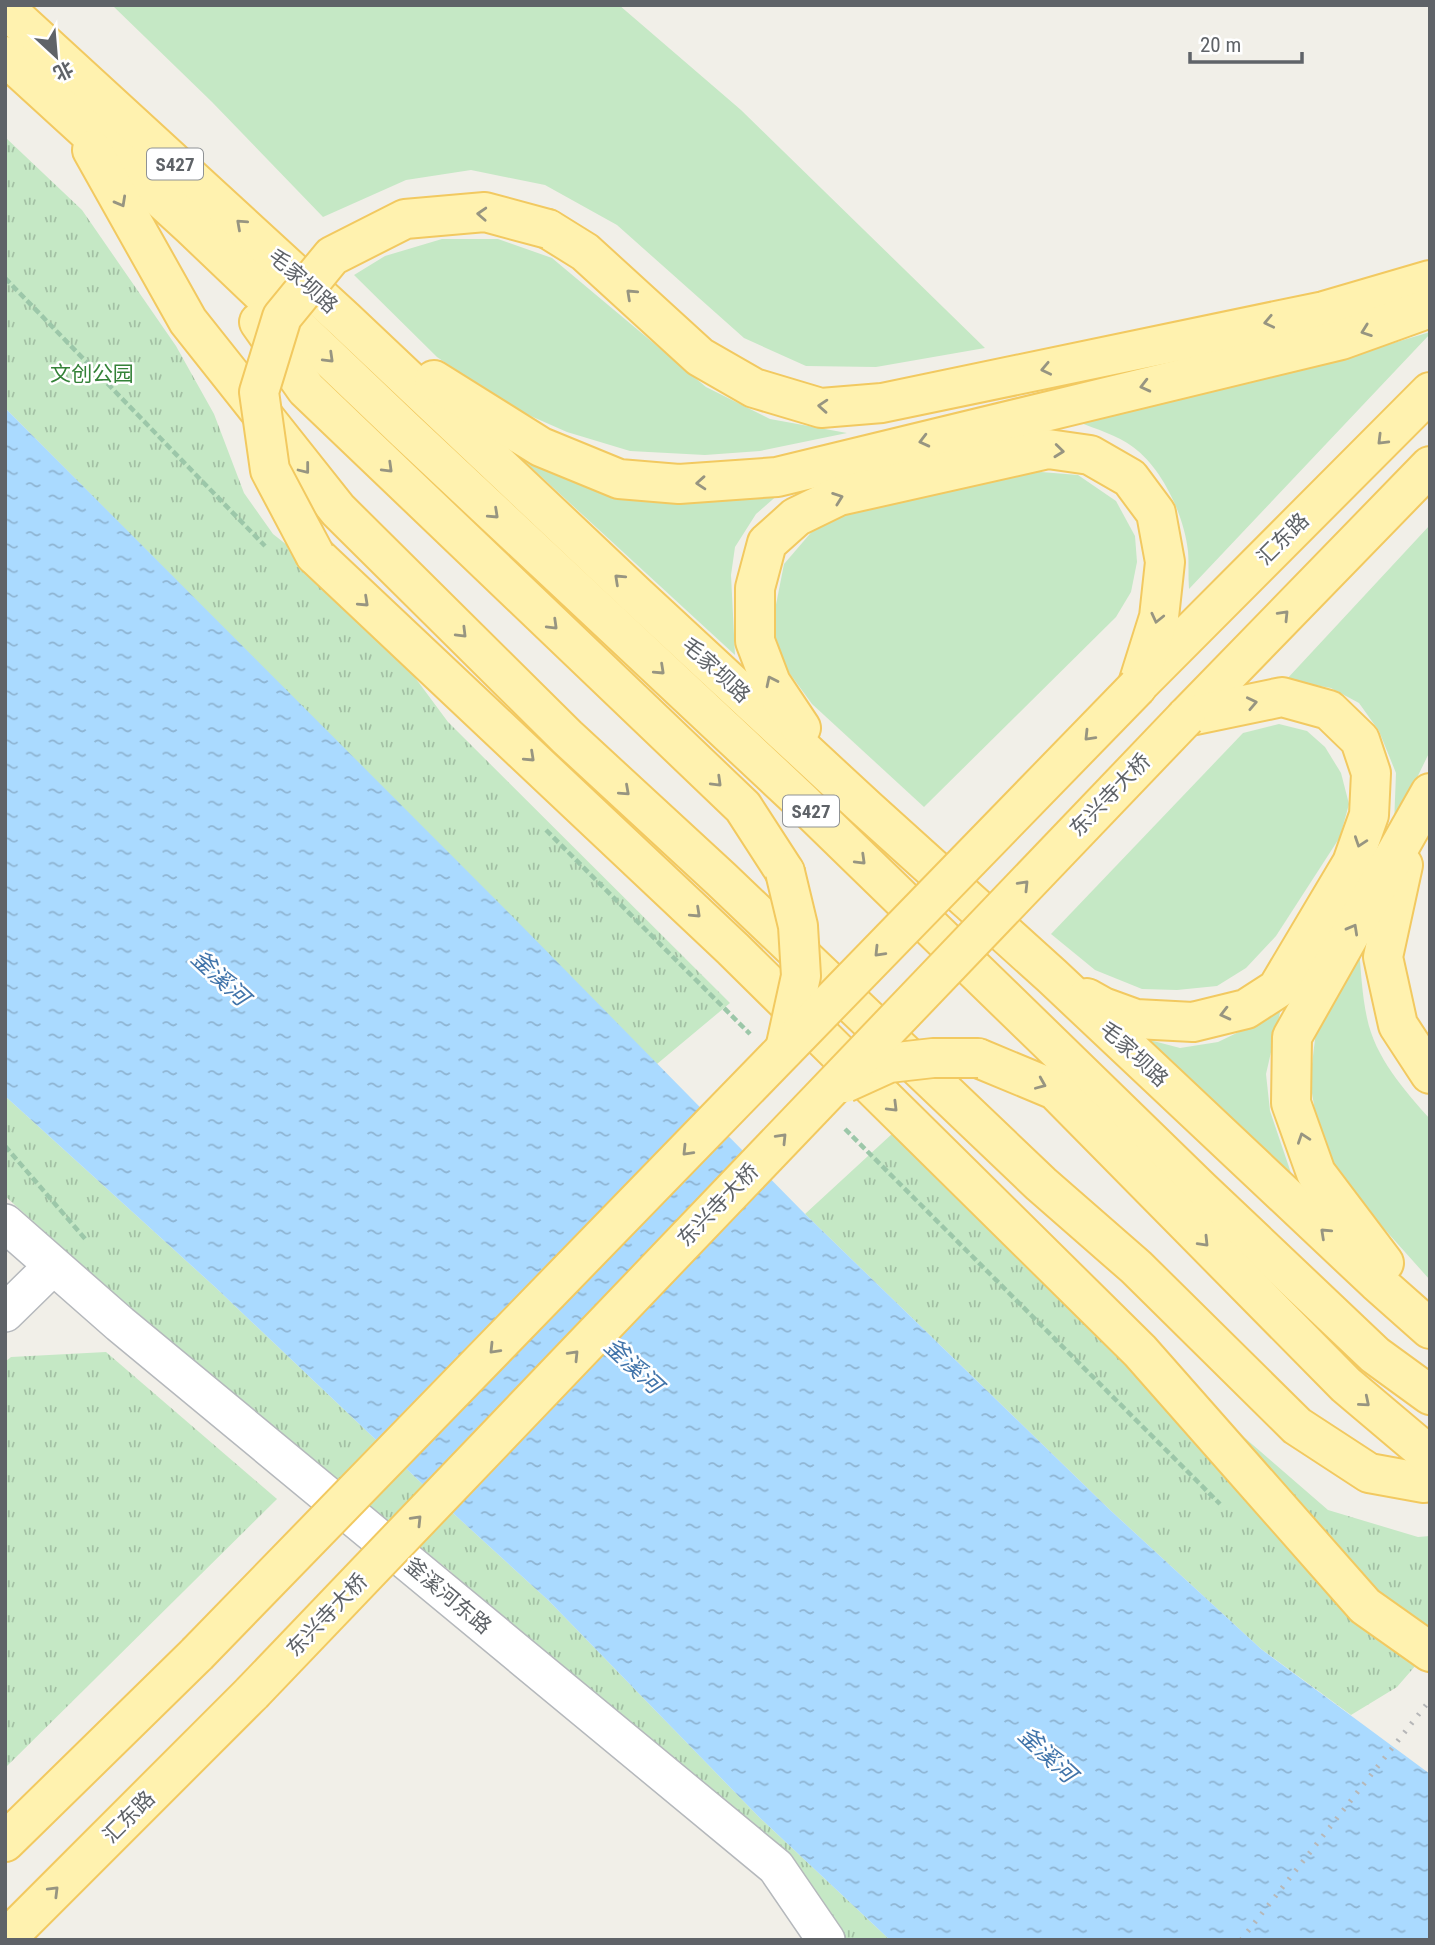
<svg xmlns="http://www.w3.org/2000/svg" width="1435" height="1945" viewBox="0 0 1435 1945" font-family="'Roboto Condensed','Noto Sans SC',sans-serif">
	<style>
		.grass { fill: #c5e8c5 }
		.park { fill: url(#park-tufts) }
		.water { fill: url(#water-ripples) }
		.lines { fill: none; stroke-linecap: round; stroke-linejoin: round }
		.minor-casing { stroke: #b5b8bc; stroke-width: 40 }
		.major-casing { stroke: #f2c960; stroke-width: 42 }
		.path { stroke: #9cc7a9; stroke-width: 4.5; stroke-dasharray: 7 3.5; stroke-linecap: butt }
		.minor { stroke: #fff; stroke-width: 37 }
		.major { stroke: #fff2af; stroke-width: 38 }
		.rail { stroke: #b6b7b8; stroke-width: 5; stroke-dasharray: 2 9; stroke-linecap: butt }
		.major-bridge-casing { stroke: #f2c960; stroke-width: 42; stroke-linecap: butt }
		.major-bridge { stroke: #fff2af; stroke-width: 38 }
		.oneway { stroke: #979581 }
		.labels { text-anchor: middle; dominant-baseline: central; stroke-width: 5; stroke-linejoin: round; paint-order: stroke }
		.shield { fill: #fff; stroke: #8f9295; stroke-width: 2 }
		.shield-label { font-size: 19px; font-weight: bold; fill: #5f6368 }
		.street-label { font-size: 21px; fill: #5f6368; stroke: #fff }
		.park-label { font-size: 21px; fill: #348238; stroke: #fff }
		.water-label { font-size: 23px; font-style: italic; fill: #4174aa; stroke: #fff }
	</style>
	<defs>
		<pattern id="park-tufts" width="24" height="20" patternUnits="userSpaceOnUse" patternTransform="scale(1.75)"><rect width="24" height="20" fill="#c5e8c5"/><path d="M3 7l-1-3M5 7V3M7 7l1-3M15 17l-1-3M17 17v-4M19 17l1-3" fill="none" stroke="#a3c0a4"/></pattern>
		<pattern id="water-ripples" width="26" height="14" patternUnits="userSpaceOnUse" patternTransform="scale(1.75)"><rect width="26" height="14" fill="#aadaff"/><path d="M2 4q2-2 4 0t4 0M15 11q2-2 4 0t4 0" fill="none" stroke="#8eb4d2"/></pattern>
	</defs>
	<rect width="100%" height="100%" fill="#f1efe8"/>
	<g class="grass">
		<polygon points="112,5 619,5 741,110 985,348 876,367 806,366 744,338 617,225 545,185 471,170 406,180 323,217 212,102"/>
		<polygon points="442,239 498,239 552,258 706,387 770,419 847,433 760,451 705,455 630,451 567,432 508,406 437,357 354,275 385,256"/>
		<path d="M1430,332V334L1189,589C1188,576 1189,563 1188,551C1184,515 1162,468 1133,447C1117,435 1096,429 1078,422L1327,363Z"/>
		<polygon points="522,459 579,482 631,500 688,502 780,493 756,514 735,547 731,575 735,655"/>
		<polygon points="1029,471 1078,475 1116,501 1135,536 1137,562 1131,592 1116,617 924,807 812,704 785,667 772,625 784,564 815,528 854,511"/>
		<polygon points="1430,525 1430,751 1394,825 1396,773 1379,731 1359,703 1331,688 1286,680"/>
		<polygon points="1279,724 1307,731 1325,747 1341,773 1349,804 1340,837 1276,936 1246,968 1217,986 1177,990 1142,989 1095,970 1051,934 1243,733"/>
		<path d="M1359,948C1361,971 1362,995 1367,1018C1375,1057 1404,1090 1430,1119V1280L1371,1214L1332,1163L1317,1123L1310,1081L1316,1031Z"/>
		<polygon points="1282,1004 1266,1074 1270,1111 1291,1173 1142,1038 1180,1048 1218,1042 1245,1029"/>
	</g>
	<g class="park">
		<polygon points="5,137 82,210 176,346 214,414 244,493 273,534 359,602 448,722 730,1003 657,1064 5,408"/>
		<polygon points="5,1096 215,1287 454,1514 549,1601 759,1817 890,1940 837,1940 450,1571 304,1456 81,1265 5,1196"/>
		<polygon points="893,1133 1328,1510 1418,1537 1430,1536 1430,1649 1397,1687 1351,1715 1261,1649 1110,1510 805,1214"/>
		<polygon points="106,1352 277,1499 5,1768 5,1362 11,1357"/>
	</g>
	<polygon class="water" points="5,408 513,917 805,1214 1110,1510 1261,1649 1430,1774 1430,1940 890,1940 759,1817 549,1601 454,1514 215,1287 5,1096"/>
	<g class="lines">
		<g class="minor-casing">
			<g id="minor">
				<polyline points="5,1223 120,1324 776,1867 826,1940"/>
				<polyline points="5,1313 53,1266"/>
			</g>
		</g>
		<g class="major-casing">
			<g id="major">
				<polyline points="5,8 345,320 636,595 867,809 1052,976 1377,1282 1430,1329"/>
				<polyline points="5,56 191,226 406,431 800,800 1200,1189 1375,1355 1430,1395"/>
				<polyline points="92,150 188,321 338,510 567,737 721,879 1041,1184 1136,1267 1297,1426 1369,1473 1424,1483 1430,1481"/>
				<polyline points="548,229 585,252 700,357 754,388 821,408 882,403 1324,311 1430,280"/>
				<polyline points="259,322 306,389 743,807 785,872"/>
				<polyline points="434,380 541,447 619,479 679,484 777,477 1341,340 1430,308"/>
				<polyline points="315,555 733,949 1140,1351 1365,1606 1430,1652"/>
				<polyline points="1140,683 1430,392"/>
				<polyline points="1186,717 1430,466"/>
				<polyline points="801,728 771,683 755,641 755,588 767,543 796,517 839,496 1048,449 1090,455 1130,478 1156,513 1165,562 1159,617 1137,687"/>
				<polyline points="1403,865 1383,957 1398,1025 1430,1074"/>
				<polyline points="1087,998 1103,1007 1136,1019 1193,1022 1246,1009 1277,989 1352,863 1369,815 1371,773 1360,740 1329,710 1282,697 1186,717"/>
				<polyline points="978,1058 1055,1090 1346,1385 1430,1456"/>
				<polyline points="1384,1263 1316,1173 1291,1103 1292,1037 1430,793"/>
				<polyline points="5,1842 197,1654"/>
				<polyline points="5,1940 252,1693"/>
			</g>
		</g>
		<g class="path">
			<polyline points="5,278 265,546"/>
			<polyline points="546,830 750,1034"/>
			<polyline points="845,1129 1220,1504"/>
			<polyline points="5,1146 87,1241"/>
		</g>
		<use href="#minor" class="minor"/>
		<use href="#major" class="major"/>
		<polyline class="rail" points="1241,1940 1430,1700"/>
		<g class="major-bridge-casing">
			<g id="major-bridge">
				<polyline points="315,555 270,470 259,392 282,317 332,256 405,219 485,212 548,229"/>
				<polyline points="785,872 798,926 801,976 785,1049"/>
				<polyline points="845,1083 889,1063 933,1058 978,1058"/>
				<polyline points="197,1654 1137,687"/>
				<polyline points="252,1693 1186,717"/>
			</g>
		</g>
		<use href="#major-bridge" class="major-bridge"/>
	</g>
	<defs><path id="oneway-chevron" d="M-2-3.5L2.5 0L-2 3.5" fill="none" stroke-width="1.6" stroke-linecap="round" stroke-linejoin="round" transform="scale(1.75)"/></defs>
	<g class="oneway">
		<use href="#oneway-chevron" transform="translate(121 202) rotate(61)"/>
		<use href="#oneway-chevron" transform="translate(482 214) rotate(-177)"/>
		<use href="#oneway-chevron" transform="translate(241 224) rotate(-138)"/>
		<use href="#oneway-chevron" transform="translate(631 294) rotate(-137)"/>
		<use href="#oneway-chevron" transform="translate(1269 322) rotate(168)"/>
		<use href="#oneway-chevron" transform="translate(1366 331) rotate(160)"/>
		<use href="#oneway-chevron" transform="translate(329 358) rotate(44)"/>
		<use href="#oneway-chevron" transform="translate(1046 369) rotate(168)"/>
		<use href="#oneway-chevron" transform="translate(1145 386) rotate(166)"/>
		<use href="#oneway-chevron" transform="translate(823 406) rotate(-176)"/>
		<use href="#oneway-chevron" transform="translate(1382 440) rotate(135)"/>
		<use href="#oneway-chevron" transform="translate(924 441) rotate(166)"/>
		<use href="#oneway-chevron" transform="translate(1059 451) rotate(6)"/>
		<use href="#oneway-chevron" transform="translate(388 468) rotate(44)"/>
		<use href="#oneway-chevron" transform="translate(305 469) rotate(52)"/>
		<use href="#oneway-chevron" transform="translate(701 483) rotate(176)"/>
		<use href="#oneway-chevron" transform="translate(838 498) rotate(-20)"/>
		<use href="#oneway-chevron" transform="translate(494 514) rotate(43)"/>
		<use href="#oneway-chevron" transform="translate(619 579) rotate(-137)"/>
		<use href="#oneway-chevron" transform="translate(364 602) rotate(43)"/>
		<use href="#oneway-chevron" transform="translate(1284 615) rotate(-46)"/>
		<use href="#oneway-chevron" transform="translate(1157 618) rotate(103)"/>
		<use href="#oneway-chevron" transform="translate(553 625) rotate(44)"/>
		<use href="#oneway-chevron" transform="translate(462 633) rotate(45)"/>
		<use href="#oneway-chevron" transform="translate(660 670) rotate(43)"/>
		<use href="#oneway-chevron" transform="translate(771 681) rotate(-116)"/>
		<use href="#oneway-chevron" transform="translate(1252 703) rotate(-12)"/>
		<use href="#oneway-chevron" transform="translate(1089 736) rotate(134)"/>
		<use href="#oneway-chevron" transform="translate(530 757) rotate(43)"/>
		<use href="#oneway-chevron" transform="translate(717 782) rotate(44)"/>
		<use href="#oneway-chevron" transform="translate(625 791) rotate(42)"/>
		<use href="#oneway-chevron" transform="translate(1360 842) rotate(109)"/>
		<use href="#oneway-chevron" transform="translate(861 860) rotate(44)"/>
		<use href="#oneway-chevron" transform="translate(1024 885) rotate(-46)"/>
		<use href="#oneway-chevron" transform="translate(696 913) rotate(43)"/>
		<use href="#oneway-chevron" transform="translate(1353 929) rotate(-61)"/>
		<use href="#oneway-chevron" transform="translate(879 952) rotate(134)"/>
		<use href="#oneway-chevron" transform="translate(1225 1014) rotate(166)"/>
		<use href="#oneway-chevron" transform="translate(1041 1084) rotate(23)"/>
		<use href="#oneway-chevron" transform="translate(893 1107) rotate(45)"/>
		<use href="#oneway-chevron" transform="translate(782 1138) rotate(-46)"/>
		<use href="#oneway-chevron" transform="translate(1303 1138) rotate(-109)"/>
		<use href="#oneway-chevron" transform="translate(687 1151) rotate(134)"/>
		<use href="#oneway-chevron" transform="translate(1325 1233) rotate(-137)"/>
		<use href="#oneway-chevron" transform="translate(1204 1242) rotate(46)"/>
		<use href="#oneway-chevron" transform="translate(494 1349) rotate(134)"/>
		<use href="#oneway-chevron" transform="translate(574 1355) rotate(-46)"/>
		<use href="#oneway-chevron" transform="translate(1365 1402) rotate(40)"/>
		<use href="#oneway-chevron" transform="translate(417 1520) rotate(-46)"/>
		<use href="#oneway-chevron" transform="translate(54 1891) rotate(-45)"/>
	</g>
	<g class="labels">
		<g class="shield">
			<rect x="147" y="148.5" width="56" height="31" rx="5"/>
			<rect x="783" y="795.5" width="56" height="31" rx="5"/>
		</g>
		<g class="shield-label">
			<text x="175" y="164">S427</text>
			<text x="811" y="811">S427</text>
		</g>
		<g class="street-label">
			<text transform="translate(303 281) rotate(42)">毛家坝路</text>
			<text transform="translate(1283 539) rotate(-45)">汇东路</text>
			<text transform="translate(716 670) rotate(43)">毛家坝路</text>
			<text transform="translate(1110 795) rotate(-46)">东兴寺大桥</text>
			<text transform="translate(1134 1054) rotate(43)">毛家坝路</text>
			<text transform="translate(718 1205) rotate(-46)">东兴寺大桥</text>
			<text transform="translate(448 1596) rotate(40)">釜溪河东路</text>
			<text transform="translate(327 1615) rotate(-46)">东兴寺大桥</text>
			<text transform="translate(129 1817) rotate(-45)">汇东路</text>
		</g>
		<g class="park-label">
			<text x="92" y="374">文创公园</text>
		</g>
		<g class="water-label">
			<text transform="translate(220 978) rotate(43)">釜溪河</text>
			<text transform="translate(633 1366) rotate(43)">釜溪河</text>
			<text transform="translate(1047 1755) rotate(43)">釜溪河</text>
		</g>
	</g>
	<rect width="1435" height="1945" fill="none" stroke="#5f6368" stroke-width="14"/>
	<g transform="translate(56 56) rotate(154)" stroke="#ffffff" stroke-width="5" paint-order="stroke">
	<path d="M0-5L12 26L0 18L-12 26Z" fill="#5f6368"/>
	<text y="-10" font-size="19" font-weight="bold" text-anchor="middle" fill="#5f6368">北</text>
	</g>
	<path d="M1190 52v10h112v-10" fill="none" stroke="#5f6368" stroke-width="3.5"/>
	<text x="1200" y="52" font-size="21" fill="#5f6368" stroke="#ffffff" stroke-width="5" paint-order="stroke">20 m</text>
</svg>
